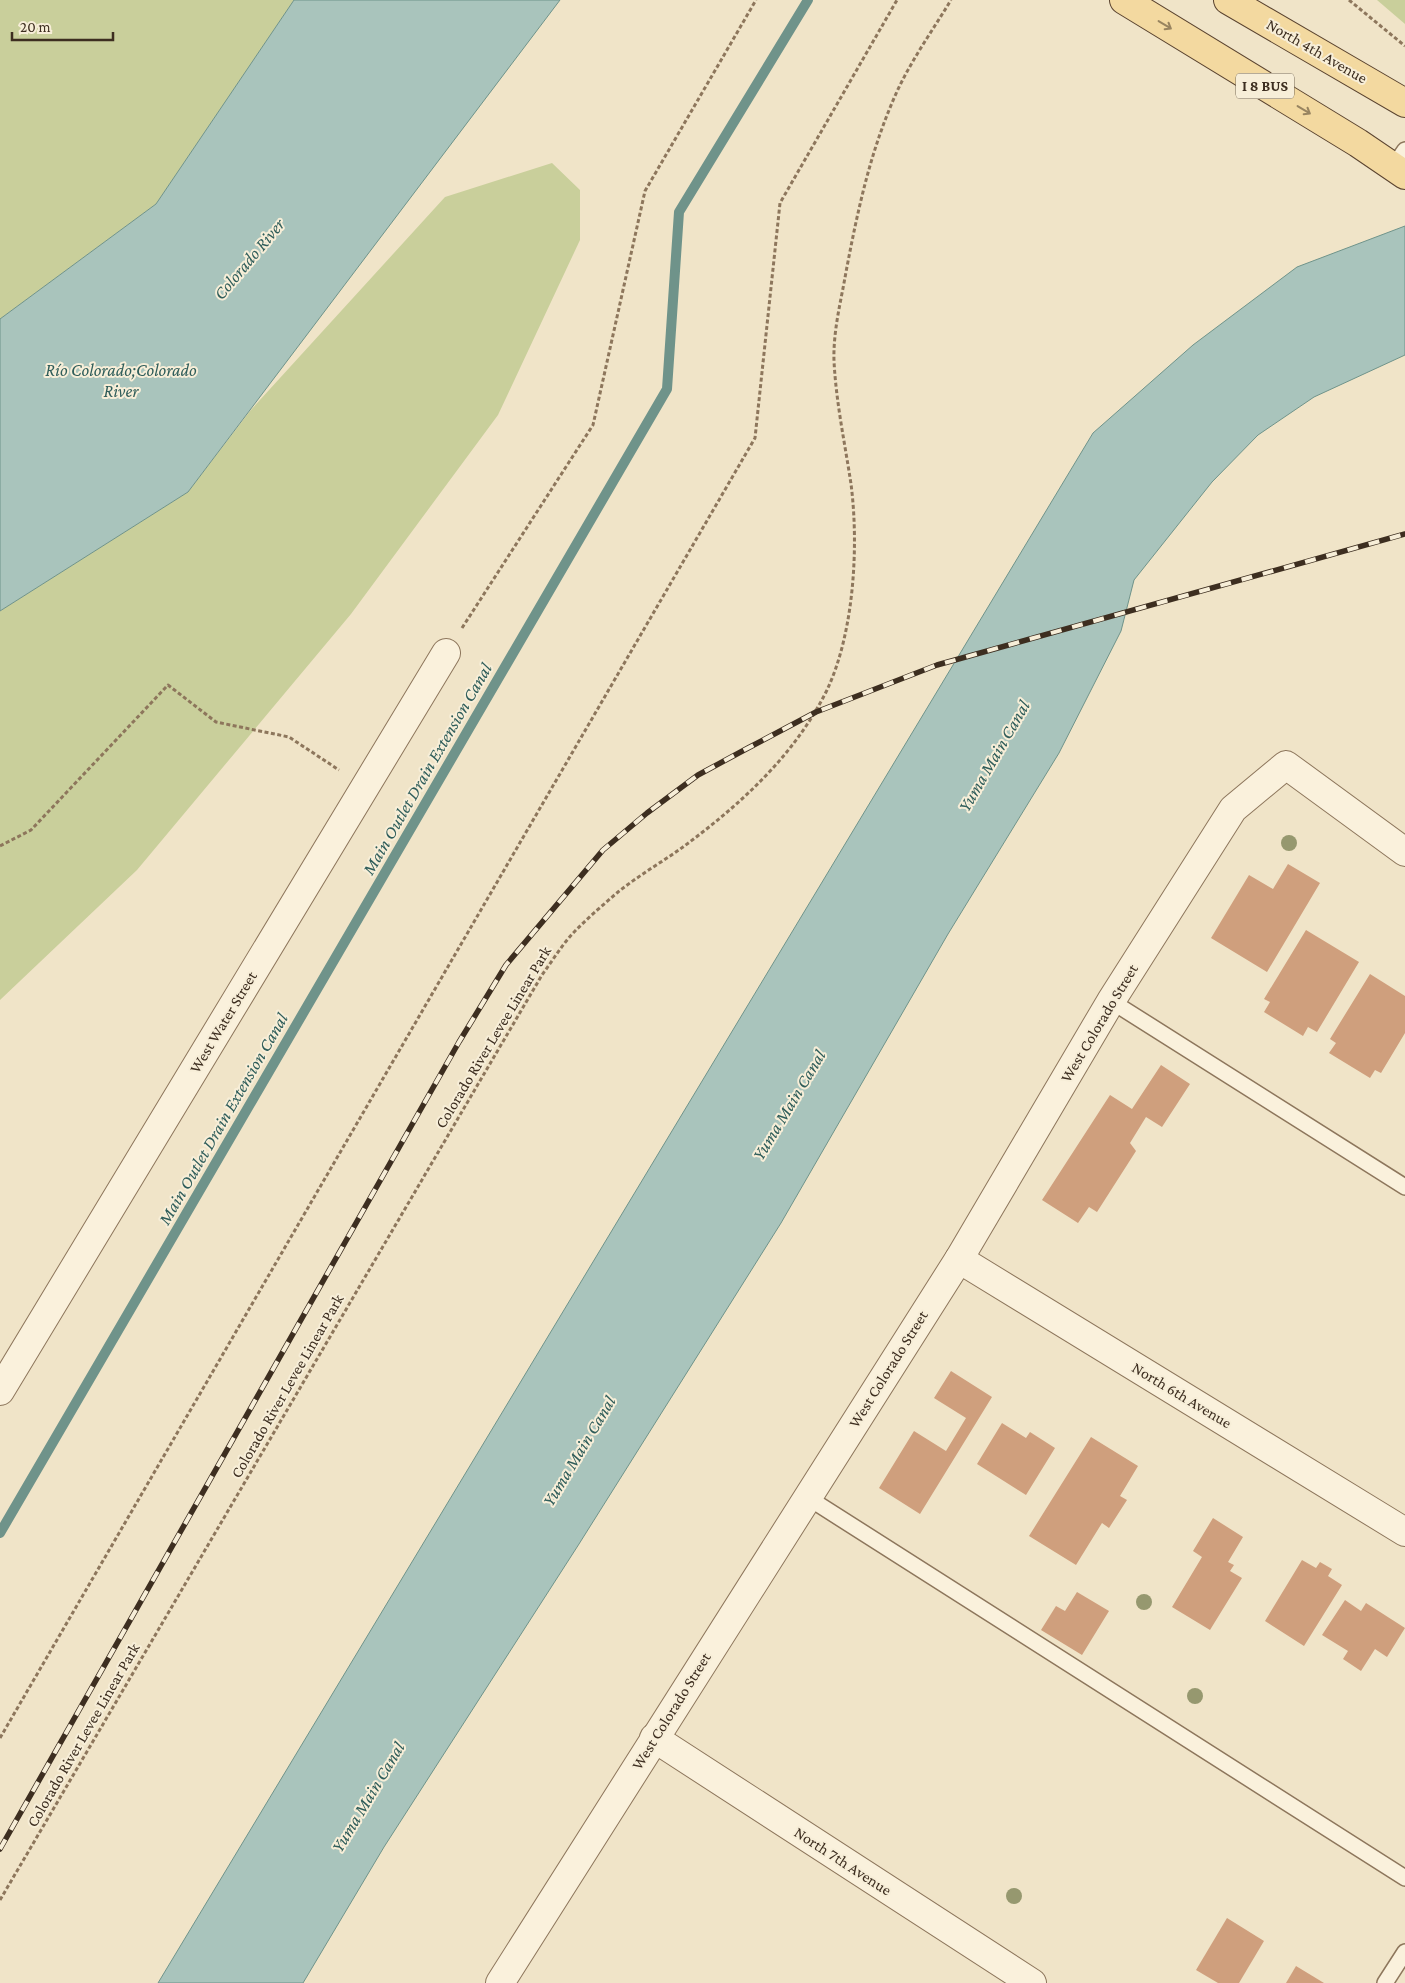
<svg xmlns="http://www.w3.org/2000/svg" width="1405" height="1983" viewBox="0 0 1405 1983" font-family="'Crimson Pro',serif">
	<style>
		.green { fill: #c9cf9b }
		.water { fill: #a9c4bc; stroke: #6f938a }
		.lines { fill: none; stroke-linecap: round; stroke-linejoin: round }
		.stream { stroke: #6f938a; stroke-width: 10 }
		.building { fill: #cf9f7d }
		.lane-casing { stroke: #8d765c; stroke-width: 18 }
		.street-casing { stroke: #8d765c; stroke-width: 30 }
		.primary-casing { stroke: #5b4430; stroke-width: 30 }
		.path { stroke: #8d765c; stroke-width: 3; stroke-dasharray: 4 2.5; stroke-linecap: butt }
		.lane { stroke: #faf1dc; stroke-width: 15 }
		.street { stroke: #faf1dc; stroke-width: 28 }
		.primary { stroke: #f3d9a0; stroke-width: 28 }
		.rail-casing { stroke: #3d2e20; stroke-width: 5.5 }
		.rail { stroke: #f7eed8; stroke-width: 4; stroke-dasharray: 11; stroke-linecap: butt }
		.tree { fill: #96986f }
		.oneway { stroke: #988460 }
		.labels { text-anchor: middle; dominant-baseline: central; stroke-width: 4; stroke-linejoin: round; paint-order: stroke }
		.shield { fill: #f7eed8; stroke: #756857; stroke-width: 1 }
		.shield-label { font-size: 15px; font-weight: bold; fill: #3d2e20 }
		.street-label { font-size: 16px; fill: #3d2e20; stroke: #f7eed8 }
		.water-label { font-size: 18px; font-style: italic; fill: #2f5d5a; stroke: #f7eed8 }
	</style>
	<rect width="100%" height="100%" fill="#f0e4c8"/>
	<g class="green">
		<polygon points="0,0 294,0 156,204 0,319"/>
		<polygon points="1377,0 1405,0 1405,24"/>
		<polygon points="552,163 580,190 580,240 498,415 351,614 137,870 0,1000 0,611 188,492 250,411 445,197"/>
	</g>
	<g class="water">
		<polygon points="294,0 560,0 188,492 0,611 0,319 156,204"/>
		<polygon points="1405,226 1405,355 1314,397 1258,435 1212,482 1134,580 1121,631 1059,753 948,934 781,1223 579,1544 384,1847 303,1983 158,1983 1093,433 1193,345 1297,267"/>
	</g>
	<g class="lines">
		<polyline class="stream" points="0,1533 667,389 679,212 808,0"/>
	</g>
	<g class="building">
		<polygon points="1288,864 1320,883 1267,972 1211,938 1249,875 1273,889"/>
		<polygon points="1306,930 1359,962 1317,1032 1308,1027 1303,1036 1264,1012 1270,1002 1264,999"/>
		<polygon points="1370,974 1405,996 1405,1033 1381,1073 1375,1070 1370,1078 1329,1053 1336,1043 1330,1039"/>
		<polygon points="1161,1065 1190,1084 1162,1127 1146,1117 1130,1143 1136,1151 1097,1212 1089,1207 1078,1223 1042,1200 1110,1095 1132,1109"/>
		<polygon points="951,1371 992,1397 920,1514 879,1488 914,1431 946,1451 966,1418 934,1398"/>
		<polygon points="1002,1423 1026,1438 1030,1432 1055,1448 1026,1495 977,1464"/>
		<polygon points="1091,1437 1138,1466 1120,1496 1127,1500 1109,1528 1102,1523 1076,1565 1029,1536"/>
		<polygon points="1213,1518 1243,1537 1228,1562 1234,1565 1230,1571 1242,1578 1210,1630 1172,1607 1202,1557 1193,1551"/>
		<polygon points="1302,1560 1316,1568 1320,1562 1332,1569 1328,1576 1342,1585 1304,1646 1265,1621"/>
		<polygon points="1077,1592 1109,1611 1082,1655 1041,1630 1056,1606 1065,1611"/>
		<polygon points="1345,1600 1361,1611 1366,1603 1405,1628 1387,1657 1375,1649 1361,1671 1343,1659 1348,1651 1322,1635"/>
		<polygon points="1227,1918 1264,1941 1239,1983 1218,1983 1196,1970"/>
		<polygon points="1296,1966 1324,1983 1286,1983"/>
	</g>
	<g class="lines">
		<g class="lane-casing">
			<g id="lane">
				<polyline points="1394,166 1405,150"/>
				<polyline points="1111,1001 1405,1187"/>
				<polyline points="807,1497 1405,1878"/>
				<polyline points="1385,1983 1405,1952"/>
			</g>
		</g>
		<g class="street-casing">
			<g id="street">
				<polyline points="959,1259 1405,1532"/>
				<polyline points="0,1391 446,653"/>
				<polyline points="654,1738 1032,1983"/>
				<polyline points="500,1983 959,1259 1111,1001 1233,809 1286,765 1405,852"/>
			</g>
		</g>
		<g class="primary-casing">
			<g id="primary">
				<polyline points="1124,0 1358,143 1405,175"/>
				<polyline points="1228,0 1405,103"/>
			</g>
		</g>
		<g class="path">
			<polyline points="1349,0 1405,46"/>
			<polyline points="462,628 593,425 645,191 756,0"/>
			<polyline points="0,846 31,830 168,685 216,722 289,737 339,770"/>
			<polyline points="0,1738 755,438 780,203 897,0"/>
			<path d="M0,1900L542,975C553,960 563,943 576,930C589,917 604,904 618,892C638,876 662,862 683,847C741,804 795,755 827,690C854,633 859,546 851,484C845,444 836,402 834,361C833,331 841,301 846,272C857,214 869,157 892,103C907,66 931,33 951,0"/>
		</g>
		<use href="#lane" class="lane"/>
		<use href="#street" class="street"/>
		<use href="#primary" class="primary"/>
		<g class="rail-casing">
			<polyline id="rail" points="0,1849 459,1042 506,965 603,850 647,813 698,775 748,748 816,712 937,665 1405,534"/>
		</g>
		<use href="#rail" class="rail"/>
	</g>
	<g class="tree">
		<circle cx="1289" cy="843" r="8"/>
		<circle cx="1144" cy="1602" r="8"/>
		<circle cx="1195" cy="1696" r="8"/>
		<circle cx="1014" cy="1896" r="8"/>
	</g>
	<defs><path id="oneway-shaft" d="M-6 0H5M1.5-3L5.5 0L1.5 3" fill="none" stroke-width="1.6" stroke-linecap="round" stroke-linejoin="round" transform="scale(1.25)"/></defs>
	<g class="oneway">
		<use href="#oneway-shaft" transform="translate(1165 25) rotate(31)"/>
		<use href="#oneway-shaft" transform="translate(1304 110) rotate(31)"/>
	</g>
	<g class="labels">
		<rect class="shield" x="1236" y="73.5" width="58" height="25" rx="4"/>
		<g class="shield-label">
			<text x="1265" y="86">I 8 BUS</text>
		</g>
		<g class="street-label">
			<text transform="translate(1317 51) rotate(30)">North 4th Avenue</text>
			<text transform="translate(223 1022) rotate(-59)">West Water Street</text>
			<text transform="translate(1099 1023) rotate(-59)">West Colorado Street</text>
			<text transform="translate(493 1037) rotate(-59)">Colorado River Levee Linear Park</text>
			<text transform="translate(888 1369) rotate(-58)">West Colorado Street</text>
			<text transform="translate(287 1386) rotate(-60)">Colorado River Levee Linear Park</text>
			<text transform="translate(1182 1395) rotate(31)">North 6th Avenue</text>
			<text transform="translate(671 1711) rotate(-58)">West Colorado Street</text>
			<text transform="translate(83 1735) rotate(-60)">Colorado River Levee Linear Park</text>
			<text transform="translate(843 1861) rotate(33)">North 7th Avenue</text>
		</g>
		<g class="water-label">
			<text transform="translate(249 259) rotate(-50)">Colorado River</text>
			<text x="121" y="370">Río Colorado;Colorado<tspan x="121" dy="21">River</tspan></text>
			<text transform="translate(994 756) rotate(-60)">Yuma Main Canal</text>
			<text transform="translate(427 769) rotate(-60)">Main Outlet Drain Extension Canal</text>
			<text transform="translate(789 1105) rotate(-59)">Yuma Main Canal</text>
			<text transform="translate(223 1119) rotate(-60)">Main Outlet Drain Extension Canal</text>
			<text transform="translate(579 1451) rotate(-59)">Yuma Main Canal</text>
			<text transform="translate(368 1797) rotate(-59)">Yuma Main Canal</text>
		</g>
	</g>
	<path d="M12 32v8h101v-8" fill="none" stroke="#3d2e20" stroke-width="2.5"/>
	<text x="20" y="32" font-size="15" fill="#3d2e20" stroke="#f7eed8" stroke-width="4" paint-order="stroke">20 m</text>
</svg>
